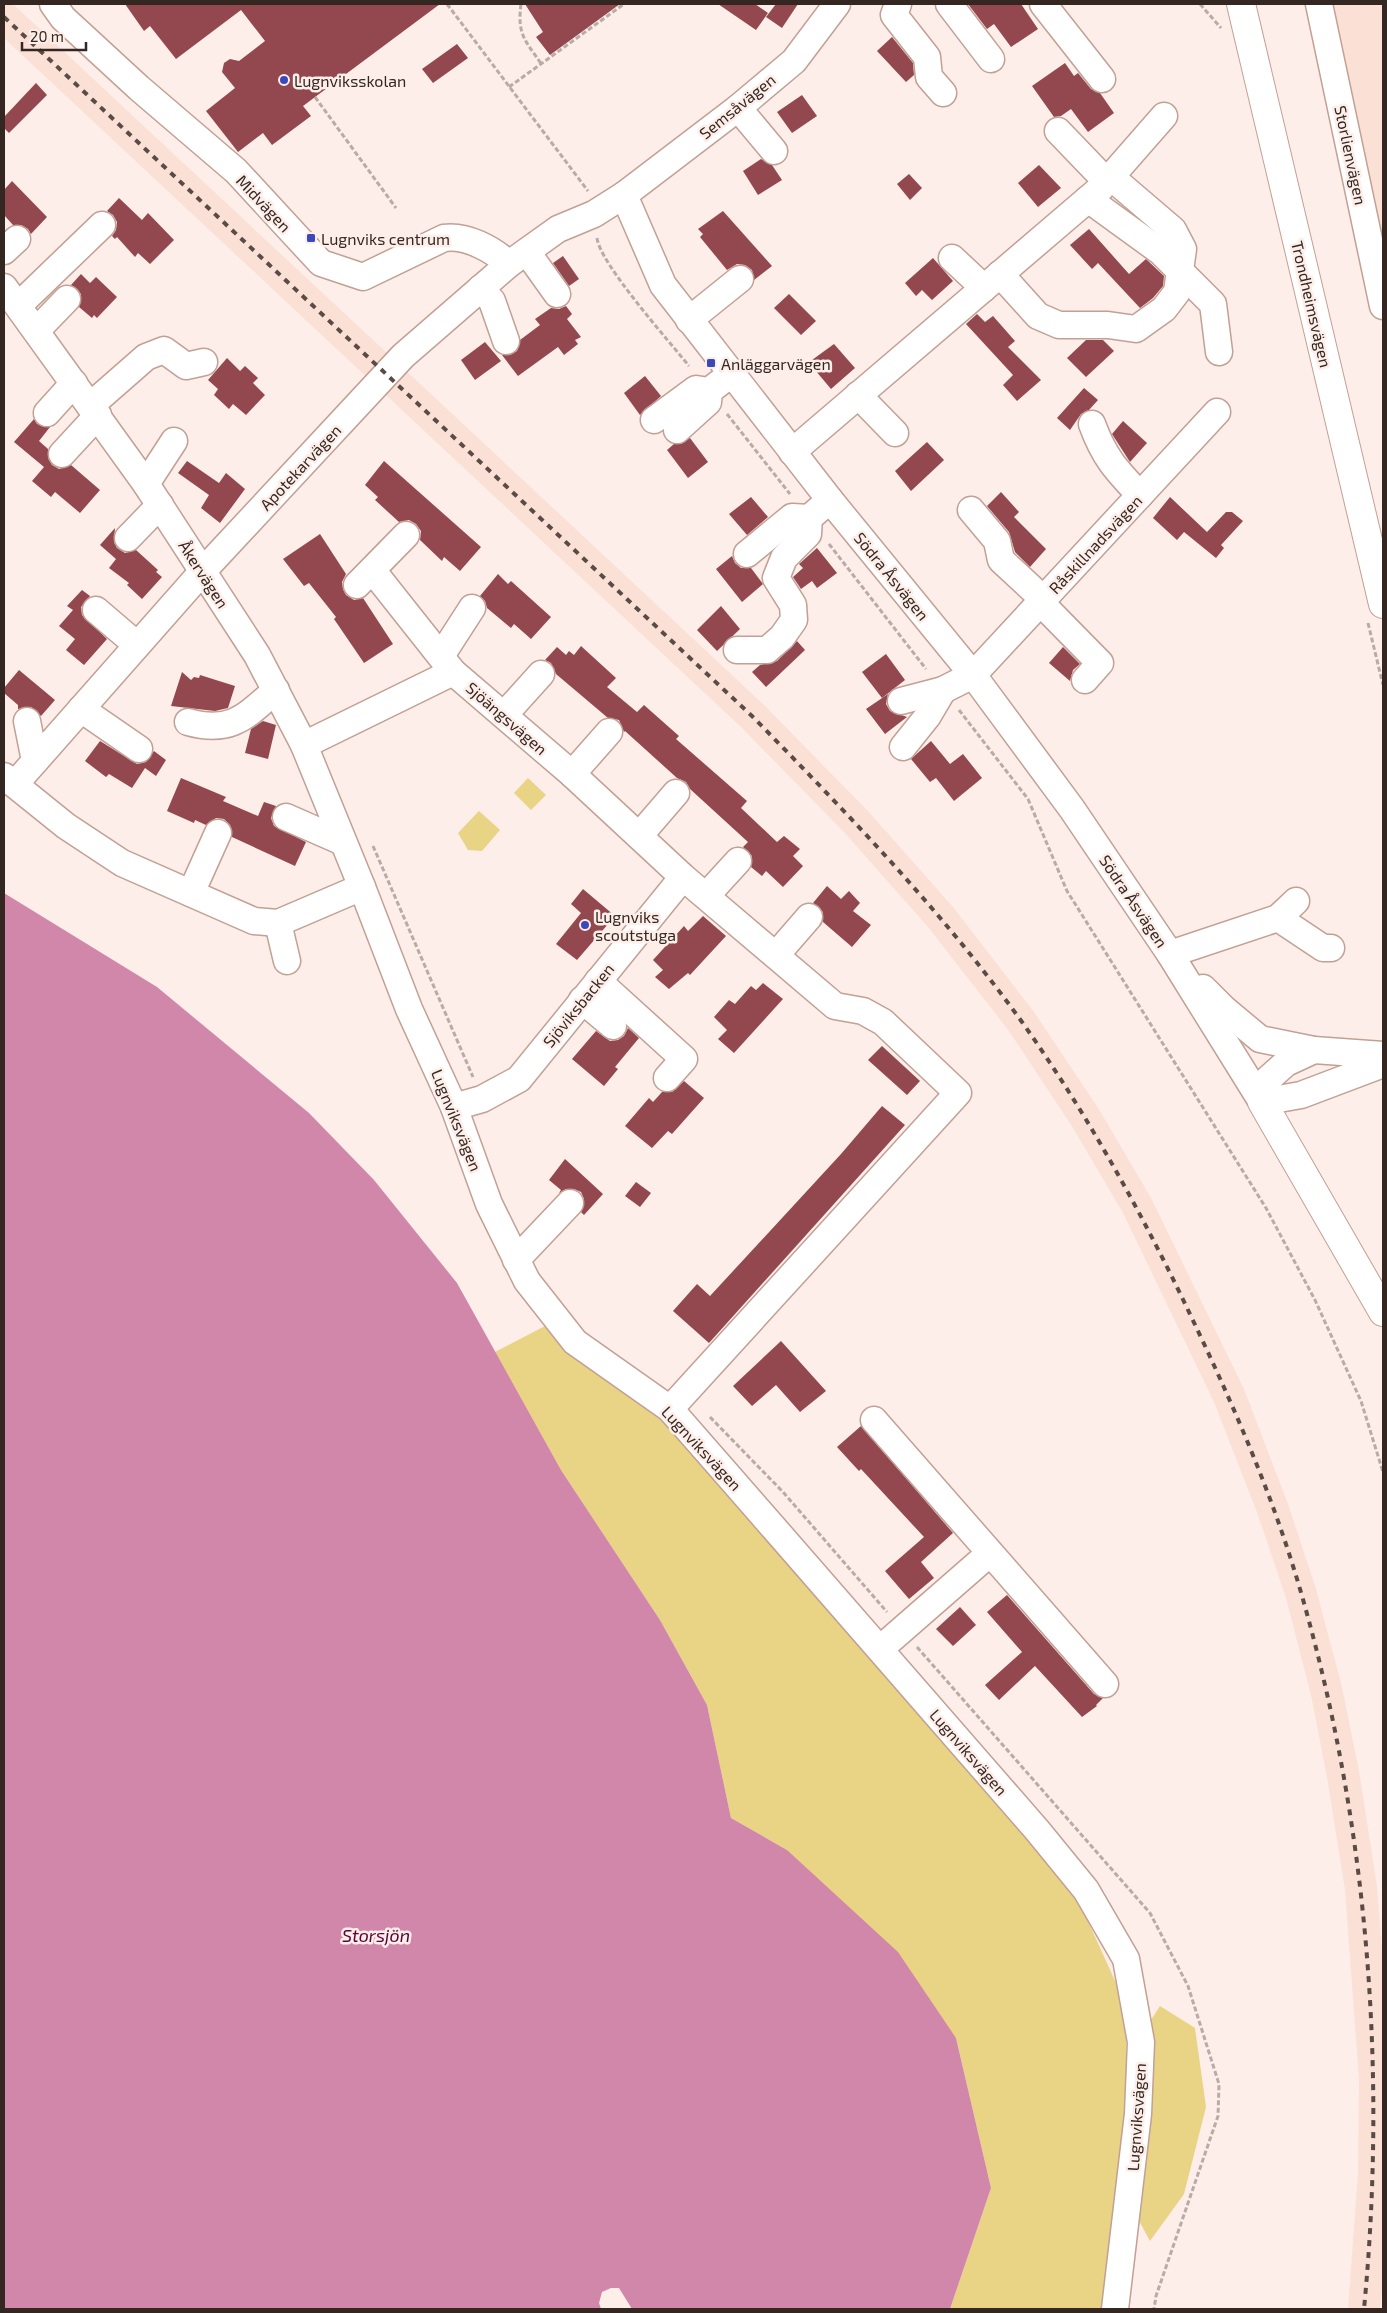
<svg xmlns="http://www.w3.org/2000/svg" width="1387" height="2313" viewBox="0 0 1387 2313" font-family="'Exo 2',sans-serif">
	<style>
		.built { fill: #fbe0d6 }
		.green { fill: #e9d385 }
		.water { fill: #d187aa }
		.building { fill: #93484f }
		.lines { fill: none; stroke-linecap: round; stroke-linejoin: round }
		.minor-casing { stroke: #c2a094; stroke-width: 29 }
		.major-casing { stroke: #c2a094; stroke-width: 30 }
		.path { stroke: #b9aba6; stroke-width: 3; stroke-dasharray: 5 2.5; stroke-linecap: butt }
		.minor { stroke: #fff; stroke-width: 26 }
		.major { stroke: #fff; stroke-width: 28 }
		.rail { stroke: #594b46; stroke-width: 4; stroke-dasharray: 6 6; stroke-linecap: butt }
		.poi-dot { fill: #3a48bb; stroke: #fdeee9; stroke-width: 2 }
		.labels { text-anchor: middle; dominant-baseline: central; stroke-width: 5; stroke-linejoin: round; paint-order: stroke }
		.poi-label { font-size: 16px; fill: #342722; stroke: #fdeee9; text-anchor: start }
		.street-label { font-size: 16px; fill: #342722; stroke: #fdeee9 }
		.water-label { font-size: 18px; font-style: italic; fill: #5b0039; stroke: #fdeee9 }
	</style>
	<rect width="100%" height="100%" fill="#fdeee9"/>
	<g class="built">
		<polygon points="4,4 13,4 763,704 867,810 953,907 1034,1012 1100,1111 1151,1198 1244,1389 1288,1504 1316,1589 1342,1687 1359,1771 1377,1886 1383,1966 1383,2280 1380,2309 1348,2309 1358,2172 1359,2079 1345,1890 1327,1777 1311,1695 1286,1598 1258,1515 1214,1402 1123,1213 1073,1128 1009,1031 928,927 844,832 741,727 4,38"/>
		<polygon points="1332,4 1383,4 1383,239"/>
	</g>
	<g class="green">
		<polygon points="528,778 546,795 531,810 514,793"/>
		<polygon points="479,811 500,830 482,851 468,850 458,833"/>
		<polygon points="547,1325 584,1362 673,1429 956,1748 1077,1897 1126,2005 1126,2108 1102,2309 950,2309 991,2188 956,2038 787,1850 731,1818 707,1705 660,1620 561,1470 495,1352"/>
		<polygon points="1160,2006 1195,2028 1206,2107 1184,2194 1150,2241 1138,2219 1151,2102 1151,2020"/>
	</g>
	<polygon class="water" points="4,893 157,987 309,1113 374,1180 457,1283 561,1470 660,1620 707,1705 731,1818 787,1850 898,1952 956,2038 991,2188 950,2309 632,2309 619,2288 611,2288 602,2292 599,2303 601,2309 4,2309"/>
	<g class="building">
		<polygon points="125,4 440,4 303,106 311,116 272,145 263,133 238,152 206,111 235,88 222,72 224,63 230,59 239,61 265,41 241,10 176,59 150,26 144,31"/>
		<polygon points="525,4 620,4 550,55 536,37 543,32"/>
		<polygon points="718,4 755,4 768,13 756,30"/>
		<polygon points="776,4 798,4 782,28 766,17"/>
		<polygon points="968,4 1021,4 1038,29 1011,47 994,24 987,29"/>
		<polygon points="892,37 913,63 914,75 906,82 877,51"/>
		<polygon points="457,44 468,58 433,83 422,69"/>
		<polygon points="1065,63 1074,76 1078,73 1091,89 1100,93 1114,113 1088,132 1071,109 1061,116 1054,117 1032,86"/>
		<polygon points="36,83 47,95 9,133 4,128 4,117"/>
		<polygon points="802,95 817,116 792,133 777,112"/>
		<polygon points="761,159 772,165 782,180 758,195 743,171"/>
		<polygon points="1039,165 1061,188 1038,207 1018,183"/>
		<polygon points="909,174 922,188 910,200 897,184"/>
		<polygon points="12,181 47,217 31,234 28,229 21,225 13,225 4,215 4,190"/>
		<polygon points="119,198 142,220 148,213 174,240 150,264 138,253 135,257 117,237 115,239 112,236 116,230 117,222 113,215 107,211"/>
		<polygon points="723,211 772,266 754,280 752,270 745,265 737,264 727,270 700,237 703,234 698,229"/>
		<polygon points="1089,229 1129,274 1146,259 1164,276 1163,286 1153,298 1140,308 1098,263 1092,269 1070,245"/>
		<polygon points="563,256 579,279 569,286 553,263"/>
		<polygon points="933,258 953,281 932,300 922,290 916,296 905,283"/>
		<polygon points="81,274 90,283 96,277 117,297 97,318 94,315 92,318 79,307 81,294 71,285"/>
		<polygon points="789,294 816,321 801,335 774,308"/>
		<polygon points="566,306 572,314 567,319 581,337 575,340 578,344 564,355 558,347 518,376 502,355 510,355 517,351 520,340 540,325 535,319 551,308 559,309"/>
		<polygon points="977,314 985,322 993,316 1015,341 1008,347 1041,380 1017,401 1003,385 1013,375 966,324"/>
		<polygon points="1086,340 1103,340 1114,351 1086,377 1067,358"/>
		<polygon points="485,342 501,361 475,380 461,360"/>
		<polygon points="834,344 855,368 831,389 810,364 813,362 812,360"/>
		<polygon points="227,358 240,371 245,366 258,378 253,383 265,395 246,415 233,404 229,409 214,395 218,389 208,380"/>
		<polygon points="645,376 661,396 640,415 624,393"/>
		<polygon points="1084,388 1098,400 1089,410 1081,414 1070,430 1057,418"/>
		<polygon points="34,419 37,424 50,427 39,441 48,449 48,458 52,465 59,469 71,465 100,490 80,513 55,492 51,497 32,481 44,467 14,442"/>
		<polygon points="1123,421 1147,443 1130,462 1112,434"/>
		<polygon points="690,438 708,462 688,478 667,450 674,444 681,444"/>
		<polygon points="927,442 944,460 911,491 895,471"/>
		<polygon points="187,461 219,483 226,473 245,489 220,523 201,508 209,495 178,473"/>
		<polygon points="384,461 481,547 460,571 444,557 442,561 420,540 421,531 416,524 409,520 399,522 375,500 378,497 365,485"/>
		<polygon points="1001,492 1019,512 1014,517 1046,549 1030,567 1015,552 1009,532 987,506"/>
		<polygon points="751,497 768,517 747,535 729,514"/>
		<polygon points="1170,497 1207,532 1226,512 1232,512 1243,521 1221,545 1224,548 1216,558 1184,532 1177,540 1153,518"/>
		<polygon points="115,528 114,542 117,548 125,553 136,550 158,570 156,572 162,577 142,599 127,585 129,583 109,568 116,559 100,545"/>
		<polygon points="320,534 346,574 342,582 343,589 346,595 354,600 363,598 393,644 364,663 334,619 336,617 309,583 304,586 283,559"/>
		<polygon points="817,548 837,573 817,588 812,581 801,589 793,577 803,568 799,564"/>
		<polygon points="732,556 735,563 741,568 751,568 763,584 742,602 716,569"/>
		<polygon points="498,574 508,584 511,581 551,617 531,639 514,624 511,628 487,608 485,601 480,596"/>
		<polygon points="82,590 90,596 81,607 82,615 107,639 84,665 66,650 75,639 59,626 73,610 67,606"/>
		<polygon points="721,606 740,629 717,651 697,630"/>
		<polygon points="797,641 805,650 766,687 752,672 760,665 777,661"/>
		<polygon points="581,646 616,678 607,687 637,712 644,705 679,736 676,739 747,801 741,808 777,842 784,836 800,849 793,856 803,866 783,887 766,871 762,876 751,867 752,856 743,847 748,842 690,789 686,782 677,778 625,731 624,732 619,720 608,718 556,674 551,663 545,660 557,647 566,655 569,651 574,655"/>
		<polygon points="1063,647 1080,664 1073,670 1070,681 1049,663"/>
		<polygon points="886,654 905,680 882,698 862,672"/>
		<polygon points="19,670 55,700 41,716 31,707 18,709 18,705 4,693 4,688"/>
		<polygon points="182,672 191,680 194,677 199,678 200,675 235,686 228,708 215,711 171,706"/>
		<polygon points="888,694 886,704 890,711 907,717 885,734 866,709"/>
		<polygon points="263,721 276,725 268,759 245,753 251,729"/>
		<polygon points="100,741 137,764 146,762 154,751 166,760 156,776 145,768 132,788 109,774 106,777 85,761"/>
		<polygon points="931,741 950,764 963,754 982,778 954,801 936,778 930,782 911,759"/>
		<polygon points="181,778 226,797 223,801 258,816 264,802 276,806 271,818 274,826 306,842 295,866 232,837 230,825 224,819 216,818 206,825 195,820 194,823 167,811"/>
		<polygon points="827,886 841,899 849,891 860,903 853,911 871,925 852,947 823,922 823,912 813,903"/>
		<polygon points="583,889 615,916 577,960 556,944 581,913 571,904"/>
		<polygon points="703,916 726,936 690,975 688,973 669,989 655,977 663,970 653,960 684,926 688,931"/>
		<polygon points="763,983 783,999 734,1053 718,1039 727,1030 714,1017 729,1000 735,1004 751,986 756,990"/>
		<polygon points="628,1028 639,1038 615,1067 618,1069 604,1086 572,1059 596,1031 610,1041 618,1040 624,1036"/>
		<polygon points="882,1046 920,1081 907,1095 868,1060"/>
		<polygon points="684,1081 704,1098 672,1134 668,1131 652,1148 625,1126 649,1098 653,1102 662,1092 672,1092"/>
		<polygon points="882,1106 905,1125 709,1343 673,1311 697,1284 710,1296 841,1154"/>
		<polygon points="565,1159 603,1194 584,1215 581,1212 584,1199 581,1192 574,1189 566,1189 559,1193 561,1190 549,1180"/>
		<polygon points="636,1182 651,1193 640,1207 625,1196"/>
		<polygon points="781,1341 826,1391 800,1412 776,1385 752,1406 733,1386"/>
		<polygon points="861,1426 953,1533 921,1562 934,1578 909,1599 885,1571 924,1537 861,1469 859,1471 837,1447"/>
		<polygon points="1007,1595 1094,1694 1103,1698 1096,1705 1097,1706 1082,1717 1035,1666 999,1700 985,1685 1022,1652 987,1612"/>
		<polygon points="960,1607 976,1625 953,1646 936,1629"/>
	</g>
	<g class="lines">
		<g class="minor-casing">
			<g id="minor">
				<path d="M53,4L63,18L139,88L236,171L321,263L363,277L444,238C467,235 492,249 509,264"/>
				<polyline points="898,4 894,15 927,57 929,77 943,93"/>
				<polyline points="949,4 991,59"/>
				<polyline points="1043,4 1102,79"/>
				<polyline points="1319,4 1383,306"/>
				<polyline points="738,108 774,151"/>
				<polyline points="1058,131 1107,182"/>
				<polyline points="624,195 663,285 830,500 973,675 1072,809 1170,954 1262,1102"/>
				<polyline points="1088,199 1161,252 1213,304 1219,352"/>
				<polyline points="4,251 17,239"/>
				<polyline points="527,252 557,294"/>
				<polyline points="952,258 984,288"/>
				<polyline points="1000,274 1038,316 1059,325 1108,325 1136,329 1164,309 1177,292 1183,249 1173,230 1111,177"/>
				<polyline points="4,287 146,484 257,655 304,745 362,887"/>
				<polyline points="481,288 492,301 506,341"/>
				<polyline points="19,305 102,225"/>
				<polyline points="689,320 740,279"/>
				<polyline points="37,330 67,299"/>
				<polyline points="858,395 895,433"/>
				<polyline points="90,406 146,357 164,350 186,366 204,362"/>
				<polyline points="47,413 74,383"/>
				<polyline points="654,420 696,389 709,391 731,374"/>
				<path d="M1092,424C1104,457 1116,470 1140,495"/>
				<polyline points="677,430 708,402 709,391"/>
				<polyline points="792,452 1101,188 1164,116"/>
				<polyline points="62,454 98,415"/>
				<polyline points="146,484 174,441"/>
				<polyline points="971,510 997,541 1001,560 1043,599"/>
				<polyline points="128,538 160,505"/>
				<polyline points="747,554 792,517 809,518"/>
				<polyline points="373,571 453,672"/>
				<polyline points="357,585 406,535"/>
				<polyline points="1040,602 1100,663 1085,680"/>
				<polyline points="96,610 137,645"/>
				<polyline points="737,650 767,650 782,637 794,620 793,605 776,578 784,558 808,534 809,518 830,500"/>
				<polyline points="441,656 472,608"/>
				<polyline points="901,701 943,690 973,675 1217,412"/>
				<polyline points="81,709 139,749"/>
				<polyline points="504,715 541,674"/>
				<polyline points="27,721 35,761"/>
				<path d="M188,722C231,734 245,717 276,690"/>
				<polyline points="304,745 453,672 572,774 683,877 835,1006 863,1011 883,1022 958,1093 670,1409"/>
				<polyline points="903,747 927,717 943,690"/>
				<polyline points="572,774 609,732"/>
				<polyline points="4,776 66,826 122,863 254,921 278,923 362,887 409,1009 454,1107 489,1204 527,1281 575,1342 670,1409 753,1504 1037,1830 1086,1890 1126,1959 1141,2042 1138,2114 1115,2309"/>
				<polyline points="15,784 202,572 403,356 509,264 558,229 594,214 624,195 738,108 794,61 837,4"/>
				<polyline points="286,817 343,842"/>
				<polyline points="639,836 676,793"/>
				<polyline points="191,893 218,833"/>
				<polyline points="706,896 738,861"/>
				<polyline points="1278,918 1296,901"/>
				<polyline points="278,923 287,961"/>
				<polyline points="1170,954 1278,918 1323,948 1331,948"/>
				<polyline points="776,955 809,917"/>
				<polyline points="598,981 684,1059 667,1078"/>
				<polyline points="1203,988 1224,1009 1260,1039 1314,1050 1383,1055"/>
				<polyline points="582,1000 613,1026"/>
				<polyline points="1314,1050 1286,1063 1267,1080 1262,1102 1301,1095 1383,1064"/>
				<polyline points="454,1107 482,1099 519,1079 683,877"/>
				<polyline points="516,1260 570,1203"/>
				<polyline points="874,1420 1105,1684"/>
				<polyline points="880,1649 990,1553"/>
			</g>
		</g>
		<g class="major-casing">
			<g id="major">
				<polyline points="1241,4 1383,604"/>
				<polyline points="1262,1102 1383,1312"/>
			</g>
		</g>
		<g class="path">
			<polyline points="447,4 588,191"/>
			<path d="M521,4C517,35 525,40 542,65"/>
			<polyline points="1200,4 1221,28"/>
			<polyline points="509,87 624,4"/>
			<polyline points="315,97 396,208"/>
			<path d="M597,238C600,264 670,342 689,366"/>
			<polyline points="727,414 790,494"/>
			<polyline points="829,544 926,669"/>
			<polyline points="1368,623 1383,685"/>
			<polyline points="959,710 1028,799 1067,891 1266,1208 1315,1300 1361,1401 1383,1472"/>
			<polyline points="373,846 473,1077"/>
			<polyline points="710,1417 783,1492 887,1612"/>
			<polyline points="917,1647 1150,1913 1188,1986 1219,2084 1218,2116 1156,2296 1154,2309"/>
		</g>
		<use href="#minor" class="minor"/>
		<use href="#major" class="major"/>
		<path class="rail" d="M4,17L752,716C847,813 942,911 1022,1022C1081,1105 1130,1192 1175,1283C1224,1384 1271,1487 1302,1596C1368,1827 1387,2070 1364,2309"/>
	</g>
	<g class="poi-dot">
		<circle cx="284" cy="80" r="5"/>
		<rect x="306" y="233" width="10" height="10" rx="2.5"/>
		<rect x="706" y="358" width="10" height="10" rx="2.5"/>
		<circle cx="585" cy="925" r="5"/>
	</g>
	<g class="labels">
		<g class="poi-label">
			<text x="294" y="80">Lugnviksskolan</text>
			<text x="321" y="238">Lugnviks centrum</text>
			<text x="721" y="363">Anläggarvägen</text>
			<text x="595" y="916">Lugnviks<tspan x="595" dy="18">scoutstuga</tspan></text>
		</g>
		<g class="street-label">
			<text transform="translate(737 106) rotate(-39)">Semsåvägen</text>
			<text transform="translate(1351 155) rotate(78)">Storlienvägen</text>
			<text transform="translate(264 203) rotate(47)">Midvägen</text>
			<text transform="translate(1312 304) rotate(77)">Trondheimsvägen</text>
			<text transform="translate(300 467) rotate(-47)">Apotekarvägen</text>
			<text transform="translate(1095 544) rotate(-47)">Råskillnadsvägen</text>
			<text transform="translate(204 574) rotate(57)">Åkervägen</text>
			<text transform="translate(892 576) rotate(51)">Södra Åsvägen</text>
			<text transform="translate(507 718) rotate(41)">Sjöängsvägen</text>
			<text transform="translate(1134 901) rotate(56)">Södra Åsvägen</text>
			<text transform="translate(578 1005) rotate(-51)">Sjöviksbacken</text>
			<text transform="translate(457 1120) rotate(68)">Lugnviksvägen</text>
			<text transform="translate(702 1448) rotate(47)">Lugnviksvägen</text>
			<text transform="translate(969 1752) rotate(49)">Lugnviksvägen</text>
			<text transform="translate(1136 2117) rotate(-86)">Lugnviksvägen</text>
		</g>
		<g class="water-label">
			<text x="376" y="1935">Storsjön</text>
		</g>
	</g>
	<rect width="1387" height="2313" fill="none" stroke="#342722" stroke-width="10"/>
	<path d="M22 42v8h64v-8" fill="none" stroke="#342722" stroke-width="2.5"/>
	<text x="30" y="42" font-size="15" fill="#342722" stroke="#fdeee9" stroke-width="4" paint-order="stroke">20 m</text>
</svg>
